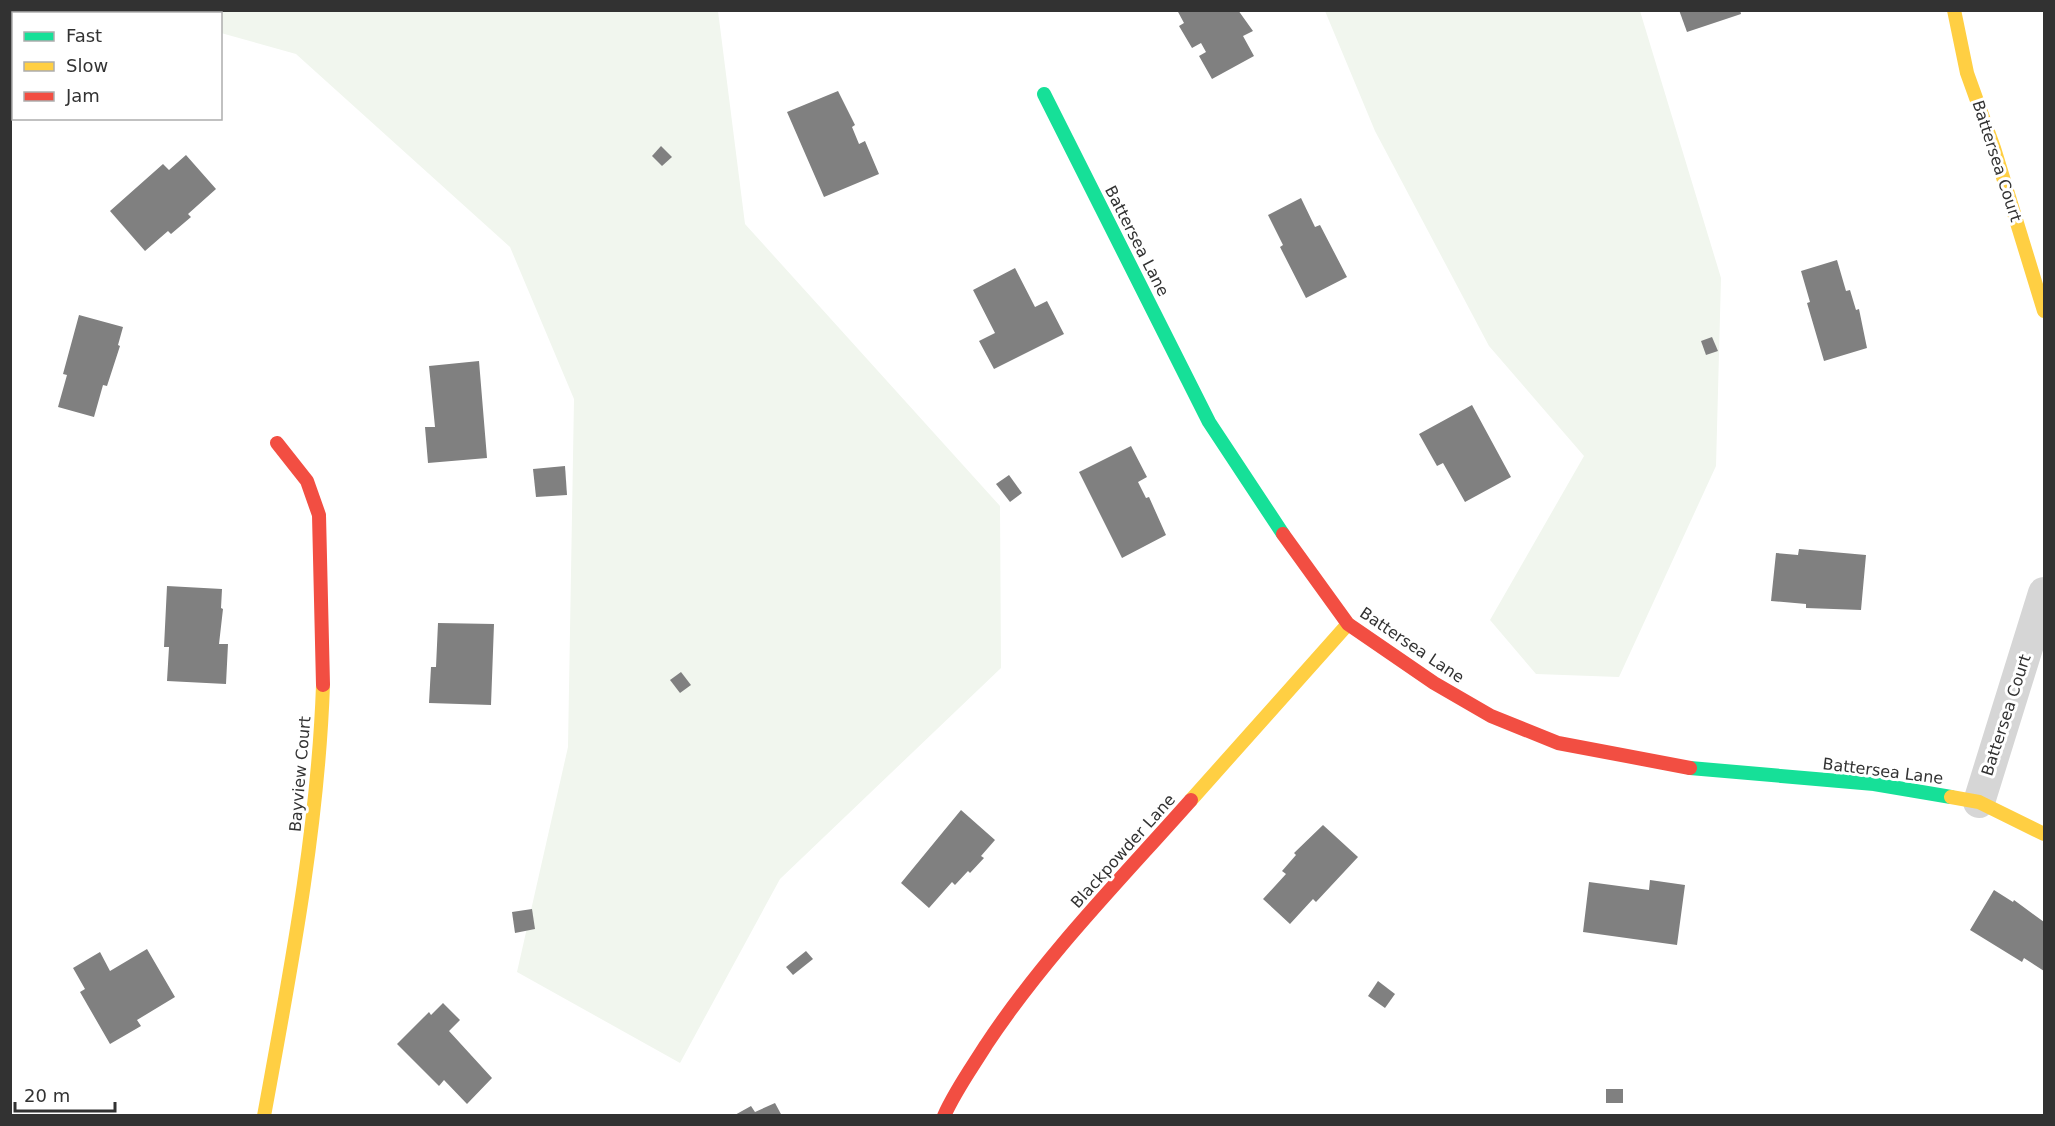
<svg xmlns="http://www.w3.org/2000/svg" width="2055" height="1126" viewBox="0 0 2055 1126" font-family="'DejaVu Sans',sans-serif">
	<style>
		.green { fill: #f1f6ee }
		.building { fill: #808080 }
		.lines { fill: none; stroke-linecap: round; stroke-linejoin: round }
		.street { stroke: #d6d6d6; stroke-width: 32 }
		.fast { stroke: #16e098; stroke-width: 14 }
		.slow { stroke: #ffcf43; stroke-width: 14 }
		.jam { stroke: #f24e42; stroke-width: 14 }
		.labels { text-anchor: middle; dominant-baseline: central; stroke-width: 6; stroke-linejoin: round; paint-order: stroke }
		.street-label { font-size: 16px; fill: #323232; stroke: #fff }
	</style>
	<rect width="100%" height="100%" fill="#fff"/>
	<g class="green">
		<polygon points="11,10 116,10 116,11 112,14 14,14 14,84 11,87"/>
		<polygon points="141,11 718,11 745,224 1000,506 1001,668 780,879 680,1063 517,972 568,747 574,399 510,247 296,54 221,33 220,14 152,14"/>
		<polygon points="1325,11 1640,11 1721,278 1716,466 1619,677 1536,674 1490,620 1584,456 1489,346 1375,131"/>
	</g>
	<g class="building">
		<polygon points="1177,10 1238,10 1253,31 1243,36 1254,56 1212,79 1199,56 1206,52 1201,43 1192,48 1179,26 1184,23"/>
		<polygon points="1679,10 1740,10 1741,14 1687,32"/>
		<polygon points="838,91 855,125 852,127 859,144 865,141 879,174 824,197 787,112"/>
		<polygon points="661,146 672,157 662,166 652,156"/>
		<polygon points="186,155 216,189 188,214 191,217 171,234 168,231 145,251 110,211 163,164 169,170"/>
		<polygon points="1301,198 1315,227 1320,225 1347,277 1306,298 1280,247 1283,245 1268,215"/>
		<polygon points="1837,260 1846,291 1850,290 1856,310 1859,309 1867,348 1824,361 1807,303 1810,302 1801,271"/>
		<polygon points="1015,268 1035,307 1047,301 1064,334 994,369 979,341 995,333 973,290"/>
		<polygon points="79,315 123,327 118,345 120,346 107,386 103,385 94,417 58,407 67,375 63,374"/>
		<polygon points="1712,337 1718,351 1706,355 1701,341"/>
		<polygon points="479,361 487,458 428,463 425,427 435,427 429,366"/>
		<polygon points="1472,405 1511,477 1465,502 1443,463 1437,466 1419,434"/>
		<polygon points="1131,446 1147,477 1138,482 1146,498 1149,497 1166,535 1122,558 1079,472"/>
		<polygon points="565,466 567,495 536,497 533,469"/>
		<polygon points="1009,475 1022,493 1010,502 996,484"/>
		<polygon points="1799,549 1866,555 1861,610 1806,608 1806,604 1771,601 1776,553 1798,555"/>
		<polygon points="167,586 222,589 221,608 223,609 219,644 228,644 226,684 167,681 169,647 164,647"/>
		<polygon points="438,623 494,624 491,705 429,703 431,667 436,667"/>
		<polygon points="681,672 691,685 680,693 670,680"/>
		<polygon points="961,810 995,840 981,856 984,858 970,873 968,871 955,885 952,882 929,908 901,883"/>
		<polygon points="1323,825 1358,857 1316,902 1313,899 1290,924 1263,899 1286,874 1282,871 1296,855 1294,853"/>
		<polygon points="1650,880 1685,885 1677,945 1583,932 1589,882 1649,890"/>
		<polygon points="1994,890 2013,902 2014,900 2044,922 2044,971 2024,958 2022,962 1970,930"/>
		<polygon points="532,909 535,929 515,933 512,912"/>
		<polygon points="147,949 175,997 137,1020 141,1026 110,1044 80,992 85,989 73,968 100,952 110,971"/>
		<polygon points="806,951 813,959 793,975 786,967"/>
		<polygon points="1378,981 1395,994 1385,1008 1368,996"/>
		<polygon points="443,1003 460,1020 449,1031 492,1078 467,1104 444,1080 439,1086 397,1044 429,1012 431,1015"/>
		<rect x="1606" y="1089" width="17" height="14"/>
		<polygon points="775,1103 782,1116 733,1116 751,1106 755,1112"/>
	</g>
	<g class="lines">
		<polyline class="street" points="1979,802 2044,593"/>
		<g class="fast">
			<polyline points="1044,94 1209,422 1283,534"/>
			<polyline points="1690,768 1874,784 1951,797"/>
		</g>
		<g class="slow">
			<polyline points="1954,10 1967,73 1994,148 2044,311"/>
			<polyline points="1951,797 1979,802 2044,834"/>
			<polyline points="1191,800 1348,624"/>
			<path d="M264,1116C290,973 318,830 323,685"/>
		</g>
		<g class="jam">
			<polyline points="277,443 307,481 319,515 323,685"/>
			<polyline points="1283,534 1348,624 1434,683 1491,716 1558,743 1690,768"/>
			<path d="M944,1116C955,1091 971,1069 986,1045C1045,956 1120,880 1191,800"/>
		</g>
	</g>
	<g class="labels">
		<g class="street-label">
			<text transform="translate(1997 161) rotate(72)">Battersea Court</text>
			<text transform="translate(1137 241) rotate(63)">Battersea Lane</text>
			<text transform="translate(1412 645) rotate(34)">Battersea Lane</text>
			<text transform="translate(2006 715) rotate(-72)">Battersea Court</text>
			<text transform="translate(1883 771) rotate(7)">Battersea Lane</text>
			<text transform="translate(300 774) rotate(-85)">Bayview Court</text>
			<text transform="translate(1123 851) rotate(-48)">Blackpowder Lane</text>
		</g>
	</g>
	<rect width="2055" height="1126" fill="none" stroke="#323232" stroke-width="24"/>
	<rect x="12" y="12" width="210" height="108" fill="#ffffff" stroke="#adadad" stroke-width="1.5"/>
	<rect x="24" y="32" width="30" height="9" fill="#16e098" stroke="#adadad" stroke-width="1.5"/>
	<text x="66" y="42" font-size="18" fill="#323232">Fast</text>
	<rect x="24" y="62" width="30" height="9" fill="#ffcf43" stroke="#adadad" stroke-width="1.5"/>
	<text x="66" y="72" font-size="18" fill="#323232">Slow</text>
	<rect x="24" y="92" width="30" height="9" fill="#f24e42" stroke="#adadad" stroke-width="1.5"/>
	<text x="66" y="102" font-size="18" fill="#323232">Jam</text>
	<path d="M15 1102v9h100v-9" fill="none" stroke="#323232" stroke-width="3"/>
	<text x="24" y="1102" font-size="18" fill="#323232" stroke="#ffffff" stroke-width="4.5" paint-order="stroke">20 m</text>
</svg>
